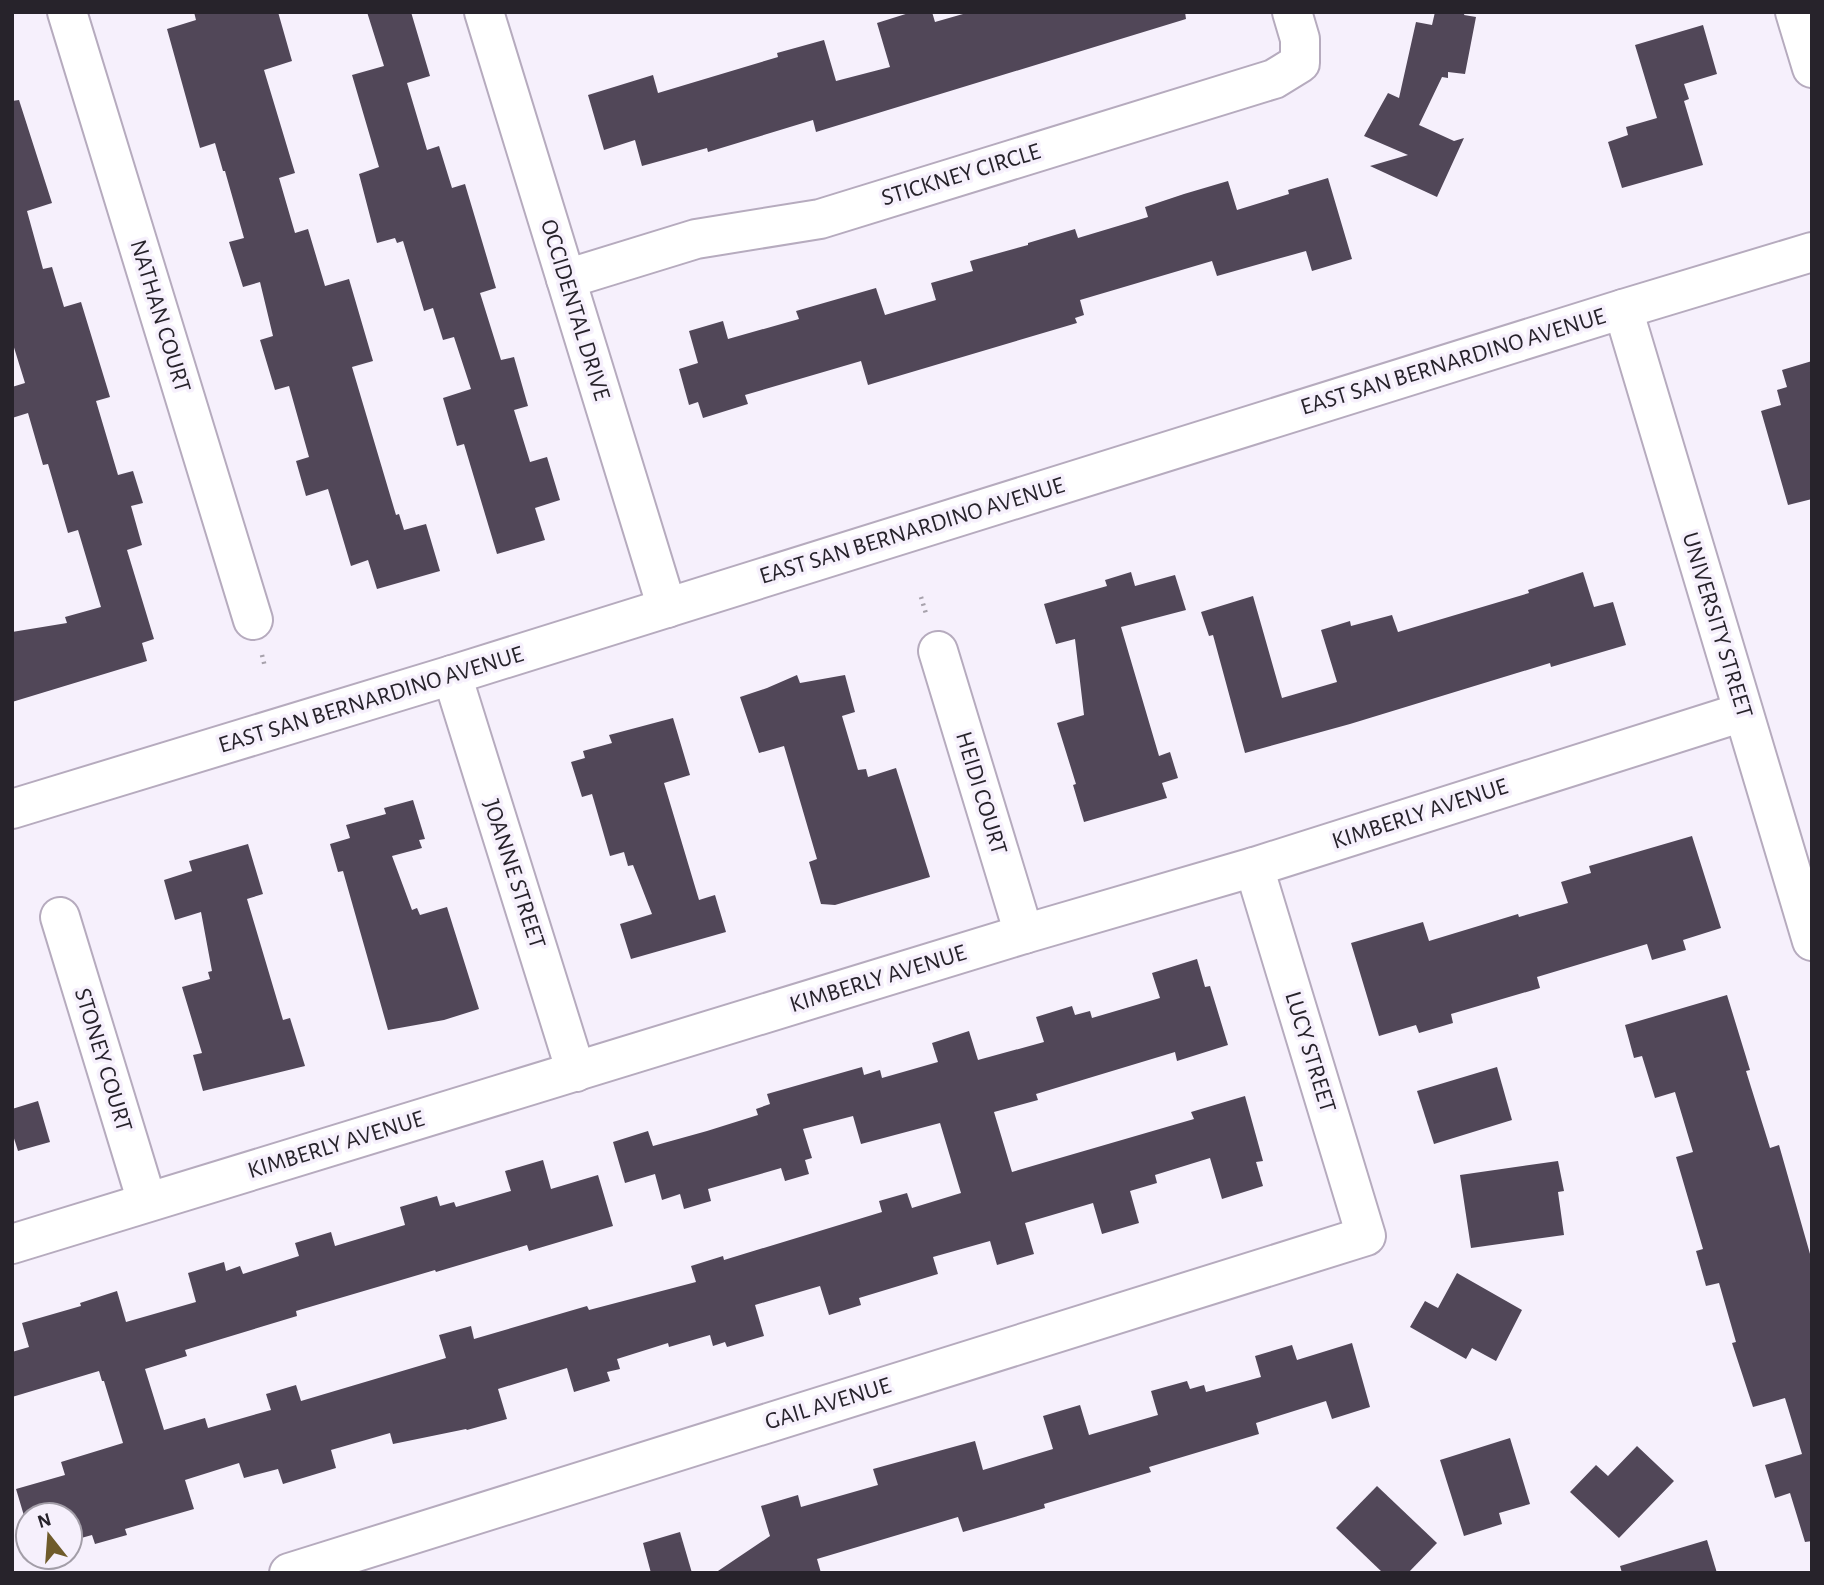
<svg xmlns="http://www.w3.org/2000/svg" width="1824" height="1585" viewBox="0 0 1824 1585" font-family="'Alegreya Sans',sans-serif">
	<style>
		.building { fill: #514758 }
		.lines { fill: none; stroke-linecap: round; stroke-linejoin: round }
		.minor-casing { stroke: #b6abbe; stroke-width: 42 }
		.path { stroke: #a7a2ac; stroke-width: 4.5; stroke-dasharray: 2 5; stroke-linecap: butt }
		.minor { stroke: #fff; stroke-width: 38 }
		.labels { text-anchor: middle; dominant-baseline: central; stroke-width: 7; stroke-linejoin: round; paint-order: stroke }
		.street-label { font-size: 24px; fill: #27232b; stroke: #f6f0fc }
	</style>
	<rect width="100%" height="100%" fill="#f6f0fc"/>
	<g class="building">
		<polygon points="194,12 278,12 292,61 264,70 295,173 279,178 295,233 308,229 325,286 349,279 373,361 352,367 396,515 399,514 404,530 426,524 440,571 377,589 368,560 351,566 328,489 306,496 296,461 309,457 289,386 275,390 260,340 273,336 260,282 243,287 229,242 244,238 225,171 223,171 215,143 200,148 167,29 196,20"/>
		<polygon points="367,12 411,12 430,76 407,83 427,150 439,146 452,188 465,184 496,288 480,293 501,360 514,357 528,406 514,410 530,462 547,457 560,500 535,508 545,540 497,554 464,444 457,446 443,398 471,389 454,337 443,340 433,308 424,311 403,241 397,243 395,238 377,243 359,174 379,167 352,75 384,66"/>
		<polygon points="912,12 932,12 935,22 970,12 1185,12 1186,19 816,132 813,120 708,152 707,148 642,166 635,140 604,150 588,95 653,75 658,93 778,57 777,53 824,40 836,81 890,67 877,23"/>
		<polygon points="1435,12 1465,12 1464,15 1476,17 1465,74 1448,72 1448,78 1442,77 1419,125 1454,141 1464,138 1437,197 1370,166 1408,155 1364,136 1388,93 1399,98 1416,22 1432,25"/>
		<polygon points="1703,25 1717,74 1684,84 1689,99 1684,101 1703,165 1622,188 1608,142 1628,135 1626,127 1657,118 1635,45"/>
		<polygon points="19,100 52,203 27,211 43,269 52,267 64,307 81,302 110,397 96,401 118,475 133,471 143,503 131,506 142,545 127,550 154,639 142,643 147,661 12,702 12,632 67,623 65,617 101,607 78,530 68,533 48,464 43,465 28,413 12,418 12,387 25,383 12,341 12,101"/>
		<polygon points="1328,178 1352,259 1312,271 1306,251 1217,276 1212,261 1080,300 1084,315 1075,318 1077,323 868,385 861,361 745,395 748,404 703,418 698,402 689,405 679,369 698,363 689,331 723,321 728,339 799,319 796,311 876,288 885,315 936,300 931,283 973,271 970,261 1028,245 1028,243 1075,229 1078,238 1148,217 1145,207 1184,194 1228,181 1237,210 1289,194 1288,190"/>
		<polygon points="1812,361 1812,499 1788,505 1761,411 1781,405 1777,390 1787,387 1782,370"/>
		<polygon points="1131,572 1135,586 1175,575 1186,610 1121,627 1159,756 1170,752 1178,778 1162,783 1167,798 1084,822 1073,785 1076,784 1057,723 1084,715 1075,639 1056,644 1044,604 1107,586 1105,580"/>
		<polygon points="1583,572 1594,607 1613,602 1626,645 1551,667 1550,663 1350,724 1245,753 1213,635 1209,636 1201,612 1253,596 1282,698 1337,682 1321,630 1350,621 1351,626 1392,615 1398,632 1529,593 1528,590"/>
		<polygon points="797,675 800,683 845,675 855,712 842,716 858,770 866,769 868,777 896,768 930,877 835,905 821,904 809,862 817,859 784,746 759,753 740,697 767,688"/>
		<polygon points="673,718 690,775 664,783 699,900 715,895 726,932 631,959 620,924 652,914 633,865 628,866 624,852 610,856 592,794 582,797 571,762 585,758 583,751 612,743 609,735"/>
		<polygon points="413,800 425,839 419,840 422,848 392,856 412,910 417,908 420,915 447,907 479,1009 444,1020 388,1030 343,871 338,872 330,844 350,838 346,825 386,814 384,808"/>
		<polygon points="1692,836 1721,928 1683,940 1686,950 1652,960 1647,944 1537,977 1540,988 1451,1014 1453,1023 1419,1033 1416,1025 1379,1036 1351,943 1423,922 1429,941 1518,914 1519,917 1568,903 1561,882 1591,873 1589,866"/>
		<polygon points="248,844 263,894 247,899 283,1020 290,1018 305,1066 203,1091 193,1055 202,1053 182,987 210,979 208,972 212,971 201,912 175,920 164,880 192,871 189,861"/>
		<polygon points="1197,959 1205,987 1210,986 1228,1045 1177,1061 1175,1052 1036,1094 1038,1100 994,1112 1012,1172 1194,1119 1191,1112 1245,1096 1263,1161 1256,1162 1263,1186 1222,1199 1210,1158 1155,1175 1157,1183 1130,1191 1139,1223 1102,1234 1093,1203 1025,1223 1034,1254 997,1265 990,1241 933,1257 938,1274 859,1298 861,1305 829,1315 820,1286 755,1305 764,1336 727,1347 725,1342 713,1346 710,1335 669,1347 668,1343 617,1359 620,1369 607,1372 610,1381 574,1392 567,1368 498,1389 507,1419 467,1430 466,1429 393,1444 390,1433 331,1450 336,1468 283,1484 278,1469 244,1478 239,1463 185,1480 194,1509 125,1529 127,1535 95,1544 92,1535 74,1540 70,1531 70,1515 28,1515 28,1529 16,1489 65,1475 61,1462 123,1443 104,1381 102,1381 99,1371 12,1397 12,1352 29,1347 22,1323 81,1306 80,1303 117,1291 126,1322 196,1302 188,1273 224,1262 226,1271 240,1266 243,1274 299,1256 295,1243 331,1232 335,1246 405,1225 400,1207 437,1196 440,1206 454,1202 456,1207 511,1191 505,1171 543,1160 551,1189 598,1175 613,1226 529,1251 527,1245 436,1272 435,1270 296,1311 297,1316 185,1350 187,1356 145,1369 164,1430 205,1418 208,1428 271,1410 266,1394 296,1385 301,1401 446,1358 439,1335 471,1326 474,1339 587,1306 589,1310 696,1282 691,1266 723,1256 724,1260 882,1212 879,1201 907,1193 912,1208 961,1193 940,1123 861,1144 853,1116 803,1129 812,1158 805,1160 809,1174 785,1181 781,1168 708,1189 711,1201 684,1209 680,1194 662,1200 655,1174 625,1183 613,1142 648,1131 653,1146 707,1131 758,1115 756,1109 770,1104 767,1094 862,1067 864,1075 880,1070 882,1078 938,1062 932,1043 969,1031 978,1060 1044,1042 1036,1017 1072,1006 1075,1015 1090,1011 1092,1018 1160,998 1152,973"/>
		<polygon points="1727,995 1750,1070 1746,1071 1770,1148 1779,1145 1812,1261 1812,1541 1805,1542 1790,1493 1775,1498 1765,1465 1802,1454 1785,1398 1753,1407 1732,1343 1736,1342 1719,1283 1706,1286 1696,1251 1703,1249 1676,1157 1693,1152 1675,1092 1655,1098 1642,1056 1634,1058 1625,1025"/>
		<polygon points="1497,1067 1512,1120 1434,1144 1417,1091"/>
		<polygon points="38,1101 50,1142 18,1151 12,1132 12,1109"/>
		<polygon points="1558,1161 1564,1191 1558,1192 1564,1235 1471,1248 1460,1175"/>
		<polygon points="1457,1273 1522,1310 1496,1361 1472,1348 1466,1359 1410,1327 1425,1301 1438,1308"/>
		<polygon points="1352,1343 1370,1407 1332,1419 1326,1401 1256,1423 1259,1434 1149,1467 1151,1472 1044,1504 1045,1508 963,1532 958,1517 817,1559 821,1573 715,1573 770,1536 761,1506 798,1495 801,1507 878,1485 873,1469 975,1441 983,1470 1053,1449 1043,1416 1080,1405 1089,1435 1158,1415 1151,1391 1187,1381 1190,1389 1204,1385 1206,1392 1261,1377 1255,1356 1292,1345 1297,1360"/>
		<polygon points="1510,1438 1530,1504 1499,1513 1502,1524 1464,1536 1440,1460"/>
		<polygon points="1637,1446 1674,1481 1619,1538 1570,1492 1596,1465 1608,1476"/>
		<polygon points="1377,1486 1437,1543 1408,1573 1383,1573 1336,1528"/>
		<polygon points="680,1532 692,1573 651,1573 643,1543"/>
		<polygon points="1707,1540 1717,1573 1622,1573 1620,1566"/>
	</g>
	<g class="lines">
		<g class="minor-casing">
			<g id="minor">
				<polyline points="67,12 253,620"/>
				<polyline points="484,12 667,608"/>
				<polyline points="1795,12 1812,68"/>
				<polyline points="566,279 696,239 820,219 1274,79 1300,63 1300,39 1292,12"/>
				<polyline points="1623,309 1812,941"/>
				<polyline points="938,651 1024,934"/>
				<polyline points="452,675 576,1072"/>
				<polyline points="12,809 452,675 1623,309 1812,252"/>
				<polyline points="60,917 147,1202"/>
				<polyline points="12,1244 1024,934 1254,867 1743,712"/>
				<polyline points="289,1573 1366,1236 1254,867"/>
			</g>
		</g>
		<g class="path">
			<polyline points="921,597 927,617"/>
			<polyline points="262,655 265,667"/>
		</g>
		<use href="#minor" class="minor"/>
	</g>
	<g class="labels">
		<g class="street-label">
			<text transform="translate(961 175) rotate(-17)">STICKNEY CIRCLE</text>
			<text transform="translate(575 310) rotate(73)">OCCIDENTAL DRIVE</text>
			<text transform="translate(160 316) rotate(73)">NATHAN COURT</text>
			<text transform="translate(1453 362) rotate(-17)">EAST SAN BERNARDINO AVENUE</text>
			<text transform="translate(912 531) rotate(-17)">EAST SAN BERNARDINO AVENUE</text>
			<text transform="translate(1717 625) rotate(73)">UNIVERSITY STREET</text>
			<text transform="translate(371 700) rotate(-17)">EAST SAN BERNARDINO AVENUE</text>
			<text transform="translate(981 793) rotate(73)">HEIDI COURT</text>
			<text transform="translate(1420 814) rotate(-18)">KIMBERLY AVENUE</text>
			<text transform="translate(514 874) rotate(72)">JOANNE STREET</text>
			<text transform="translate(878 979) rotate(-17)">KIMBERLY AVENUE</text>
			<text transform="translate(1310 1052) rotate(73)">LUCY STREET</text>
			<text transform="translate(103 1060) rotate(73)">STONEY COURT</text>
			<text transform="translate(336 1145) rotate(-17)">KIMBERLY AVENUE</text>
			<text transform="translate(828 1404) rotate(-17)">GAIL AVENUE</text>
		</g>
	</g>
	<rect width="1824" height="1585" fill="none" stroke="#27232b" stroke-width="28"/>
	<g transform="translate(49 1536) rotate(343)"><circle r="33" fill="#f6f0fc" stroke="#a39ea8" stroke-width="2"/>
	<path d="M0-5L12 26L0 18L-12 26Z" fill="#6f5b2a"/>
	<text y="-10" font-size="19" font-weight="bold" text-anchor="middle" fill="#27232b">N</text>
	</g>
</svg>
